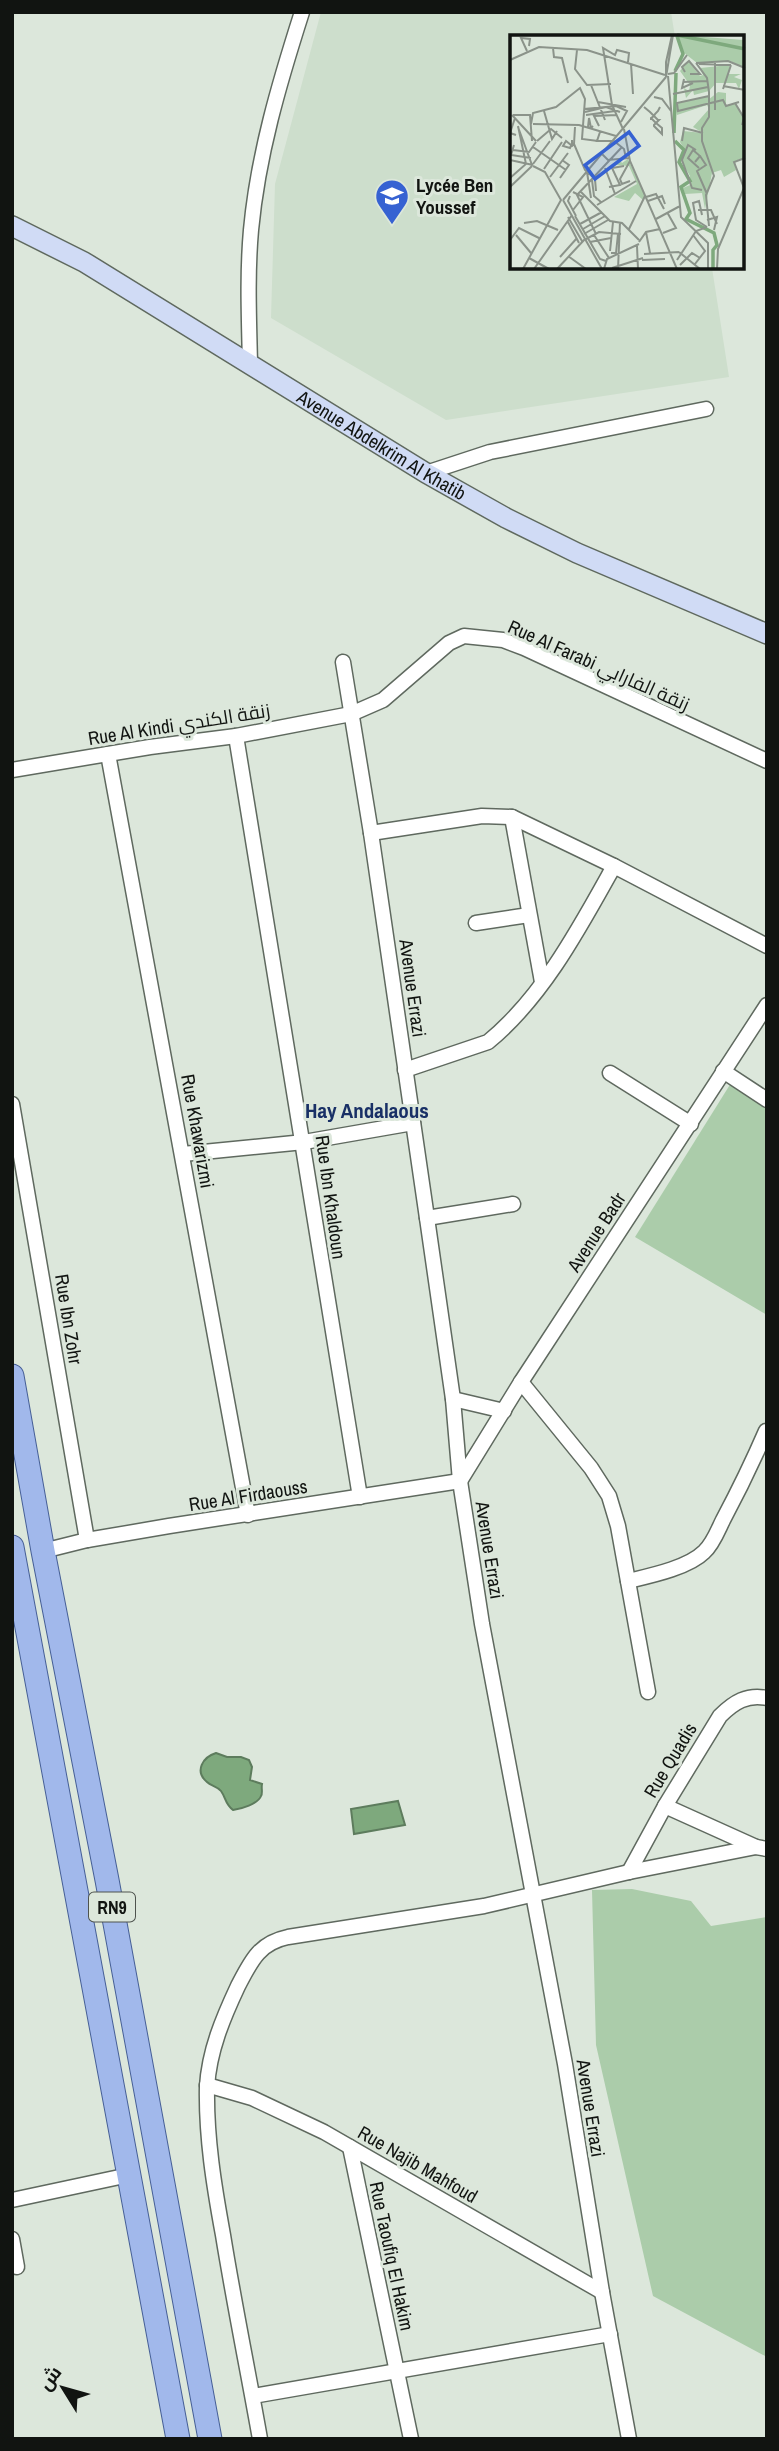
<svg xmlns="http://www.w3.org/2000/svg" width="779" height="2451" viewBox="0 0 779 2451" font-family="'Archivo Narrow',Cairo,sans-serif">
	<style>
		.built { fill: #cddecc }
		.green { fill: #abccaa }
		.water { fill: #7ea97d; stroke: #5d7c5d; stroke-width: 2 }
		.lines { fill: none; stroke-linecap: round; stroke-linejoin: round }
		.street-casing { stroke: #5f695f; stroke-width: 17 }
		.secondary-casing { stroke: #5f695f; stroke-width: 22 }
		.primary-casing { stroke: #465f96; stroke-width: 25 }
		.street { stroke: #fff; stroke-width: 14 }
		.secondary { stroke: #d0dbf5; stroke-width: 19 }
		.primary { stroke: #a1b8eb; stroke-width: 23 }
		.labels { text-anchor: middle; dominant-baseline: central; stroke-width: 6; stroke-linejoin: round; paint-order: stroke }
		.shield { fill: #dce7db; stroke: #4e534e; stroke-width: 2 }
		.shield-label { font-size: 18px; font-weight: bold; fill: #111411 }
		.poi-label { font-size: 19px; font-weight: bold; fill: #111411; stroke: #dce7db; text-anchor: start }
		.street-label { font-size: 19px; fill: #111411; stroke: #dce7db }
		.neighbourhood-label { font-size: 21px; font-weight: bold; fill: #193066; stroke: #dce7db }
		.inset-river { fill: none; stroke: #7ea97d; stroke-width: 3.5 }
		.inset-road { fill: none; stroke: #8b938a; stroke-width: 2 }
		.view { fill: #3662d2; fill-opacity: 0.15; stroke: #3662d2; stroke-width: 3.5 }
		.inset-edge { fill: none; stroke: #111411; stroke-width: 3.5 }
	</style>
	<rect width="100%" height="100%" fill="#dce7db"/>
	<polygon class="built" points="321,12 671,12 675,37 511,37 511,268 712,268 729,377 446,420 271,318 275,184"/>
	<g class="green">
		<polygon points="731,1083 767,1105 767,1315 635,1237"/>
		<polygon points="632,1889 691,1901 711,1926 767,1917 767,2357 653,2296 596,2045 592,1890"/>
	</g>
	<g class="water">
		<path d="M216,1753L227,1757H241L249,1760L252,1767L250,1780L262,1784C261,1788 263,1793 261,1796C258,1804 241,1809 233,1810C225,1804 226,1798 221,1791C217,1786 211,1786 207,1782C194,1771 203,1757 216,1753Z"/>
		<polygon points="398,1801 405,1825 354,1834 351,1809"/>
	</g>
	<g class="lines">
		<g class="street-casing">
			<g id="street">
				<path d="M250,364C249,319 247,275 251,230C258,155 279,84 302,12"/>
				<polyline points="426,473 490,452 706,409"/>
				<polyline points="343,662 371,833 427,1218 453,1399 460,1481 482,1624 565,2064 602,2292 629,2439"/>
				<polyline points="236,736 360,1497"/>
				<polyline points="108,754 248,1515"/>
				<polyline points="12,770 150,747 236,736 351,714 383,700 449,643 464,636 503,640 524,648 767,761"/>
				<polyline points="512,817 542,982"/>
				<polyline points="371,833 482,816 512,817 614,866 767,946"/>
				<polyline points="476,923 529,915"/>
				<path d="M405,1070L488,1042C543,997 580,927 614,866"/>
				<polyline points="723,1071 767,1100"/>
				<polyline points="610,1073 691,1124"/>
				<polyline points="12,1104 87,1540"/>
				<polyline points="183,1154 304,1142 413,1123"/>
				<polyline points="427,1218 513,1204"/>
				<polyline points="521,1382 591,1468 609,1496 618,1526 648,1692"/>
				<polyline points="453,1399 504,1411"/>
				<polyline points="43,1551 87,1540 169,1526 460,1481 521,1382 767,1005"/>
				<path d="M628,1581C649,1576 688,1568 704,1552C713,1544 718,1530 723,1520C739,1490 753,1461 766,1431"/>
				<polyline points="665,1806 756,1847 767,1849"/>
				<path d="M629,1872L665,1806L720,1716C734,1702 747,1694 767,1698"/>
				<polyline points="207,2085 252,2098 324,2132 602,2292"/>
				<polyline points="350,2147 411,2439"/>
				<polyline points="12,2200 129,2175"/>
				<polyline points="12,2239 17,2267"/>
				<polyline points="253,2396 610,2334"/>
				<path d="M260,2439C248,2371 234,2303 223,2235C214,2186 206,2137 207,2087C209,2051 223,2018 238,1986C251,1961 259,1943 288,1937L484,1906L629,1872L756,1847"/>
			</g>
		</g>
		<g class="secondary-casing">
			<g id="secondary">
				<path id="s1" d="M12,226L84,262L426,473L506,518L577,553L767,634"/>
			</g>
		</g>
		<g class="primary-casing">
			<g id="primary">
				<polyline points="12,1376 43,1551 107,1880 210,2439"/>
				<polyline points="12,1547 178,2439"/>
			</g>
		</g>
		<use href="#street" class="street"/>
		<use href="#secondary" class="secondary"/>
		<use href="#primary" class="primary"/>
	</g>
	<defs>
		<g id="school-pin" transform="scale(1.75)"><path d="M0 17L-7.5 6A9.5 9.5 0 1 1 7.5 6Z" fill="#3662d2" stroke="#dce7db"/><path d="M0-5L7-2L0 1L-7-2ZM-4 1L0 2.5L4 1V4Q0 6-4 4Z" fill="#fff"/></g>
	</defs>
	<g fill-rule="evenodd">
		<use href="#school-pin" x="392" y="196"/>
	</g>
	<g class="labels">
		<rect class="shield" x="89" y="1892.5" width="46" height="29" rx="5"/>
		<g class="shield-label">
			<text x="112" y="1907">RN9</text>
		</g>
		<g class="poi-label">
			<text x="416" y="185">Lycée Ben<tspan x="416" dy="22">Youssef</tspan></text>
		</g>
		<g class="street-label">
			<text stroke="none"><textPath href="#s1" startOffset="430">Avenue Abdelkrim Al Khatib</textPath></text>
			<text transform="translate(599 665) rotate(24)">Rue Al Farabi زنقة الفارابي</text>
			<text transform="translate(179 724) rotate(-9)">Rue Al Kindi زنقة الكندي</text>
			<text transform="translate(413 988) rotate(82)">Avenue Errazi</text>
			<text transform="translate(198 1131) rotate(80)">Rue Khawarizmi</text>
			<text transform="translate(331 1197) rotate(82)">Rue Ibn Khaldoun</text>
			<text transform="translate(596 1232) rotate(-57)">Avenue Badr</text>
			<text transform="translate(69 1319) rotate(81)">Rue Ibn Zohr</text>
			<text transform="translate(248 1495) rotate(-9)">Rue Al Firdaouss</text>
			<text transform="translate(490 1550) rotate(81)">Avenue Errazi</text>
			<text transform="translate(670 1760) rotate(-59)">Rue Quadis</text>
			<text transform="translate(591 2108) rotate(81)">Avenue Errazi</text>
			<text transform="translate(418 2164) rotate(30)">Rue Najib Mahfoud</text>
			<text transform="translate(392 2256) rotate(78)">Rue Taoufiq El Hakim</text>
		</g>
		<g class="neighbourhood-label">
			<text x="367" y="1110">Hay Andalaous</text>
		</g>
	</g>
	<g transform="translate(510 35)">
		<rect width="234" height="234" fill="#dce7db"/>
		<path d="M168,0L234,5V33L220,26L187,28L173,17ZM178,26L190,41L193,40L190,33L220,30L218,39H231L224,42L232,45L229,54L226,48H206L199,56L184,60L183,55L176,63L174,53L179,56L180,50L170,36ZM208,57L216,58V71L225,68L234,82V123L225,126L226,135L214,142L211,135L202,138L195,174L192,158L175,159L173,153L180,150V141L171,126L175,115L170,107L173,96L193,98L183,92L199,74L197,70L167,80L165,69L198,61V65ZM109,124L112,128L118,124L135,160L133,165L125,158L119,166L104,162L127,149L119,131L106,130Z" fill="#abccaa"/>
		<path class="inset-river" d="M167,0L235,14M165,36L173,19L167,1M164,98L166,38M165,106L174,115L169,127L180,146L171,152L180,178L176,184L204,198L207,210L203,215V234"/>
		<path class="inset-road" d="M162,0L156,27V42L163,0M43,13L44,22L52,23L58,48M67,15L65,34L77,50L101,49M17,16L11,3L20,4L19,11M0,25L29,12L77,15L155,40M186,28L197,43L199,57V82L192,93V106L204,141L196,160L199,191M186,28L218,26L235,33M121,29L123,59M189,29L221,30M175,37L172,32L179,26L190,39H180M158,39L164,38L177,20M158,41L171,182L198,208V234M174,44L172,53L183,48M173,47L197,46M0,48V88M81,50L95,85M213,51L235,55M213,54L221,30M163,59L198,52M199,61L167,68L168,76L213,65L216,71L229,67M144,62L152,64L161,76M88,67L116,72M225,68L234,83L232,90M134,72L140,77L148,85H149L144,90V91L152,99V93L146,88L142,84H141V83L144,81L145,79L148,76L150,72M74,74L106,71L117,76L111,87M205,75V27M34,76L42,104L47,96M75,77L96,72L110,77M2,80L26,106M3,80H20L22,106M76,80L105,76M5,83L0,98L6,100M21,89L23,78L46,72L70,53L75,64L72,104L88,106M23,89L69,90L106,101M89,91L84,81L107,80M8,92L22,130M65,92L64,109L75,135L85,144L86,156M81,93L79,83L78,92L81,93L83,91M113,94L102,70L93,13L105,20L107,15L119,18L118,27M114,94L120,126L167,234M90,97L87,106H102M62,105V109L60,113L53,111L56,106L61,110V111H62L63,110H65M27,106L41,94L52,103M104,106L114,114L116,123M172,106L174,93L193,98M4,110L1,120L21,123M23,112L56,135M3,115L19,117L26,107M186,115L178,110L172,125L182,153L192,155M92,119L98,125L119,123M190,121L196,130L187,136L197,159M0,125L23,130M185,127L190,121L183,115L178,123L189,133M23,129L40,106M95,133L105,159M34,134L52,107M77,137L81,163M40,142L58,118M0,143L16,129L8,91M50,143L59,130L52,125M82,145L84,161L91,167M120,146L112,149L110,144L120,126M0,152L22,131M99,152L110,150L102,133L114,131M70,156L100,186L112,188L129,205M63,157L73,162L63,175M60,161L58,166L66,181M136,162L146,159L154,174M53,165L156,42M53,165L92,234M138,166L152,161L155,169M87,170L126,146M188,175H201L207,189M192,180L189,166L183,168L186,185L197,192M65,181L90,224L96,226M58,182L72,206M146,184L170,171M197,185L207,182L204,195M58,187L69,208M14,188L27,186L48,195M70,189L92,177M73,194L95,181M119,194L135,161M136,197L140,218M153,198L166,193L157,177M74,199L98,185M86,199L67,160L112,112M6,200L21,218M84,200L99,223M183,200L195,216L185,229M76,204L89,197L111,199M0,205L9,193L29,203M80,207L101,203M129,207L136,197L150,194M127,211L128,234M100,216L103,187M169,217L190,234M101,218H106L108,199M134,219L169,217M58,221L76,234M50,222L67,203M19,223L39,234M132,225L155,224M167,225L186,196L197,192M170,230L182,218L190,223M102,233L133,223M13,234L51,165L35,137L23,131M24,234L62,180M47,234L75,204M94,234L97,224L129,209M108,234L110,187M207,234L208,214L234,153L224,127L235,123"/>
		<path class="view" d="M119,97L129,111L85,144L75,130Z"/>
		<rect width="234" height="234" class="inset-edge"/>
	</g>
	<rect width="779" height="2451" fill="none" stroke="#111411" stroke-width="28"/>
	<g transform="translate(63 2388) rotate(307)" stroke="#dce7db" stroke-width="5" paint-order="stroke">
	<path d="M0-5L12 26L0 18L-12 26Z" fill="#111411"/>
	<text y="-10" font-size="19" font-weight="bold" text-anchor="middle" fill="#111411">ش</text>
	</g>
</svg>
